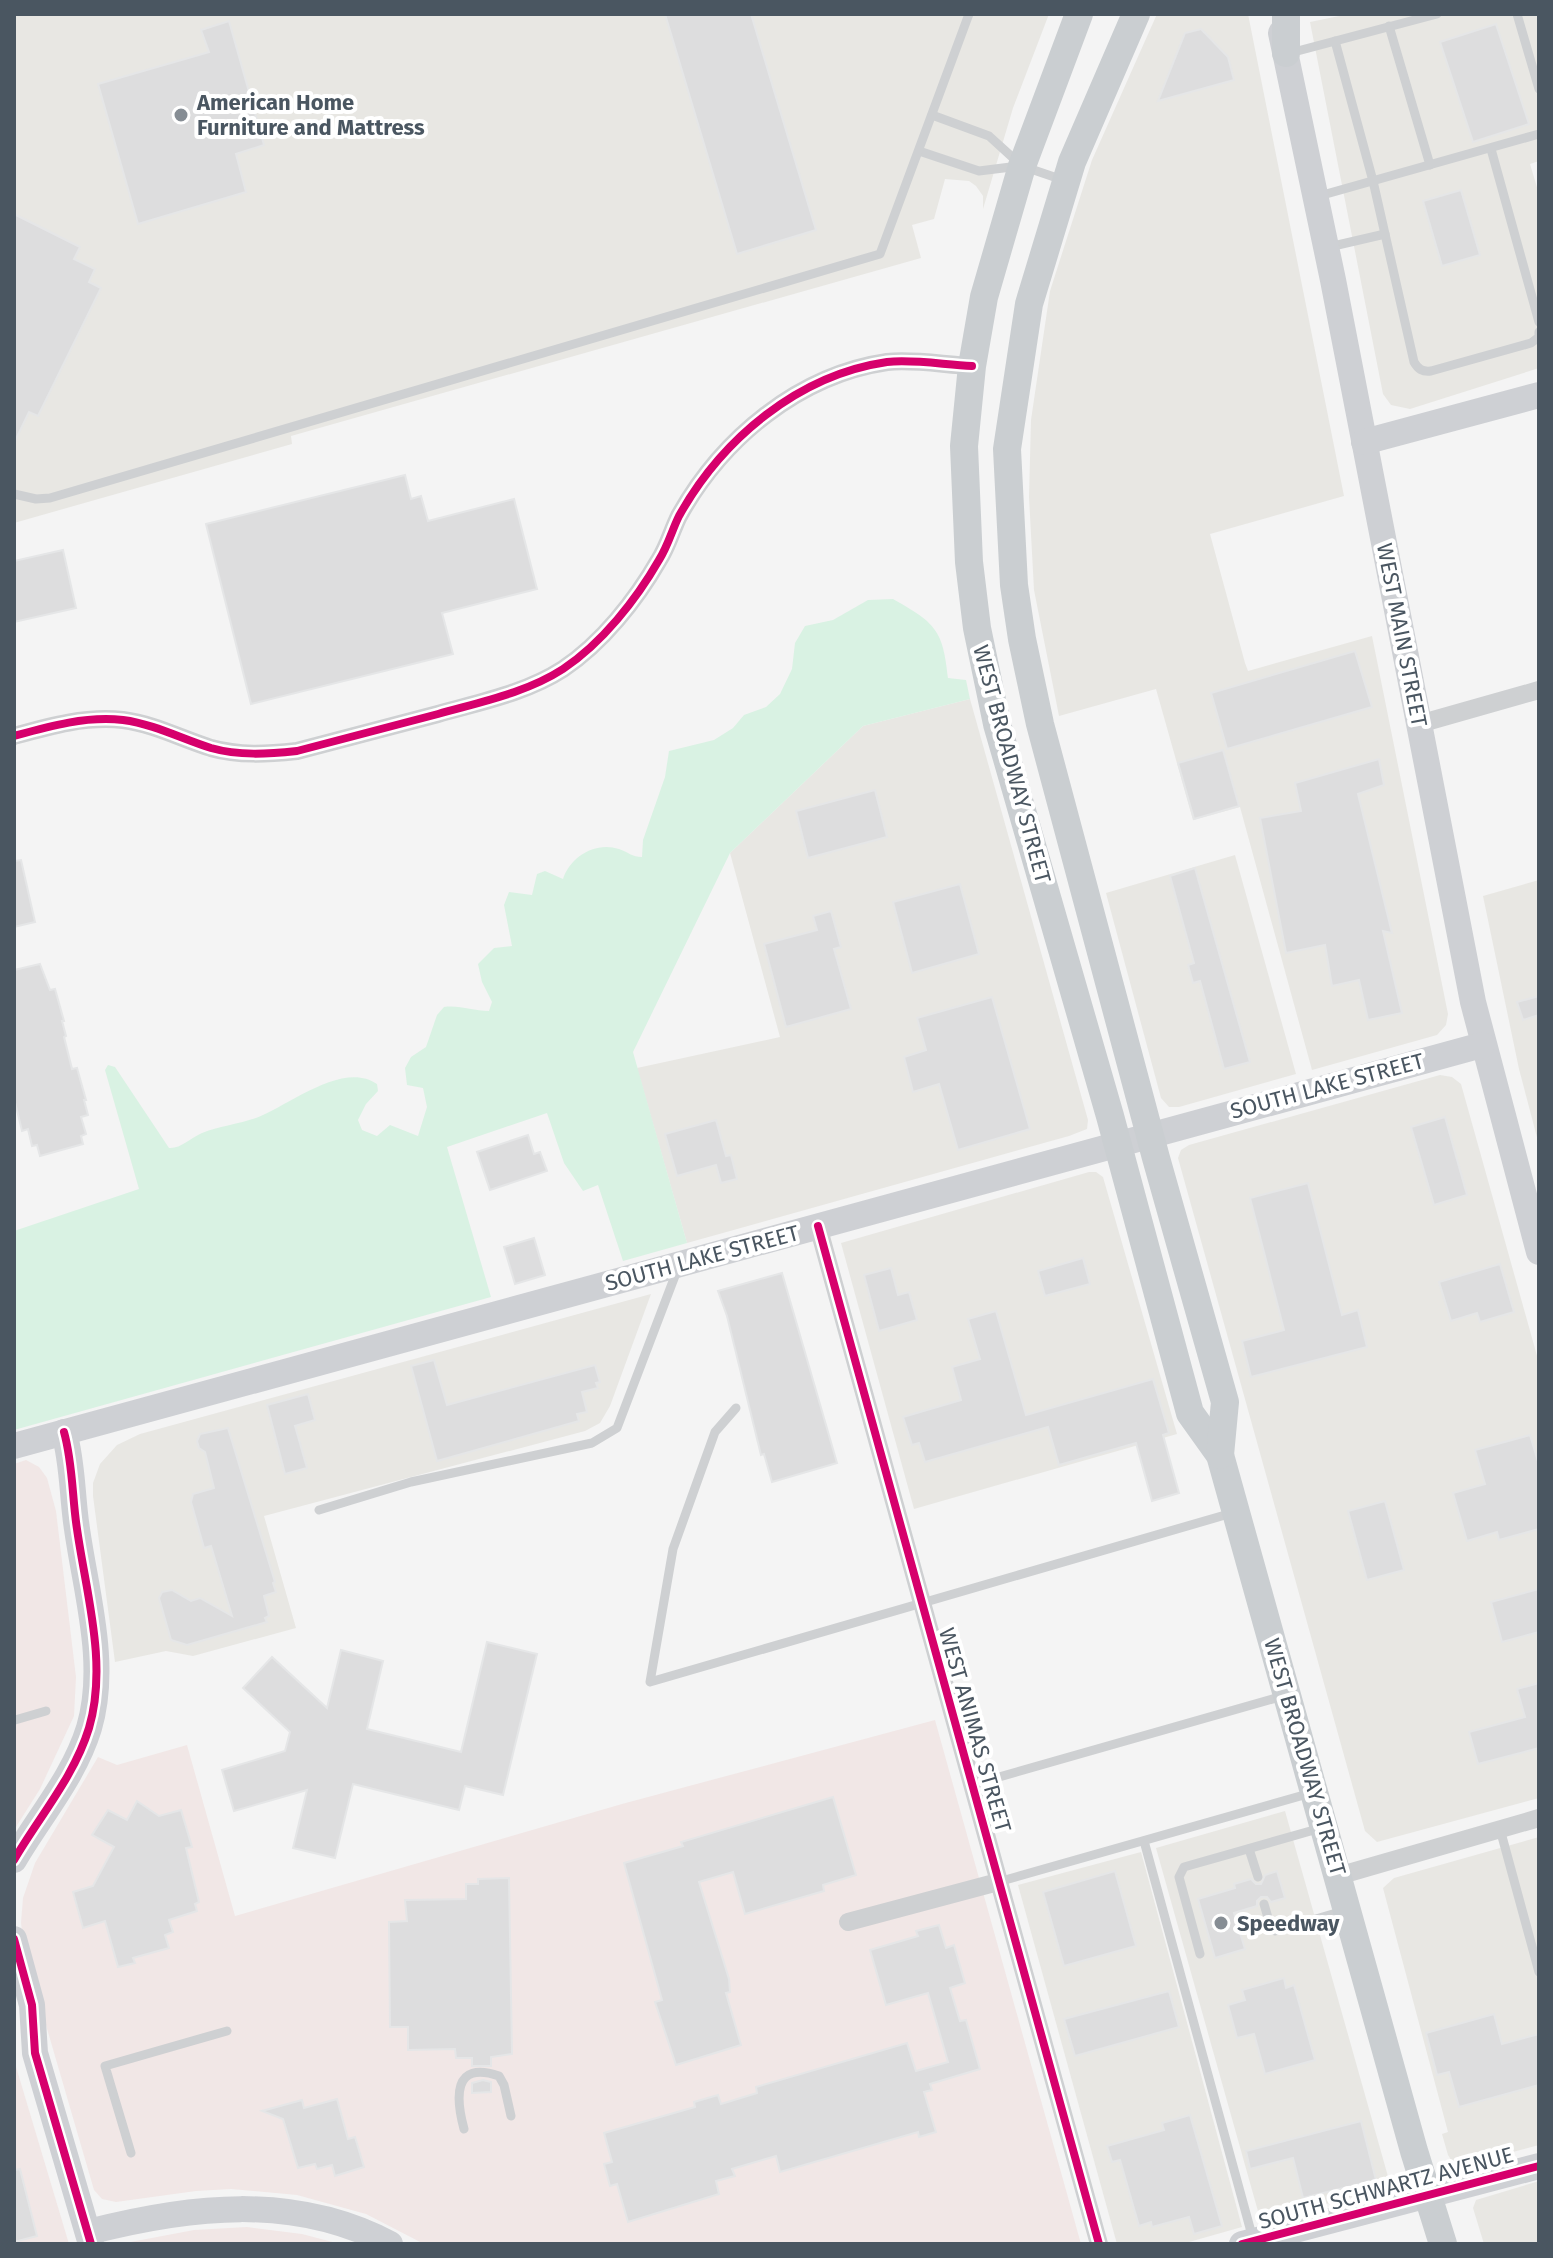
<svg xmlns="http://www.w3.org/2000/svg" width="1553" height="2258" viewBox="0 0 1553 2258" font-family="'Fira Sans',sans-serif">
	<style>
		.commercial { fill: #e8e7e3 }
		.medical { fill: #f1e7e6 }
		.green { fill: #d9f2e3 }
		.building { fill: #ddddde; stroke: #e5e6e7; stroke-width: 2 }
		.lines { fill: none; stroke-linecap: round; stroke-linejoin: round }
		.lane { stroke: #ced0d2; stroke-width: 9 }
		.street { stroke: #ced0d2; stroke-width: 18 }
		.secondary { stroke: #ced0d4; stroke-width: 26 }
		.primary { stroke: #caced1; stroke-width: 28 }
		.cycleway-casing { stroke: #fff; stroke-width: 13 }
		.cycleway { stroke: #d6006c; stroke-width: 8 }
		.poi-dot { fill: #868d94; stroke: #fff; stroke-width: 3 }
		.labels { text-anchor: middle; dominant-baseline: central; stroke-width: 8; stroke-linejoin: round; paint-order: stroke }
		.poi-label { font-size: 22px; font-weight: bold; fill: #4a5661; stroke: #fff; text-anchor: start }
		.street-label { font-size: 22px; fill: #4a5661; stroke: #fff }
	</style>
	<rect width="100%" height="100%" fill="#f4f4f4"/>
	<g class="commercial">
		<polygon points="14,14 1049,14 1013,108 983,209 983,196 976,186 969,181 945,179 934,219 912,225 921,258 291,436 292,444 14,523"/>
		<polygon points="1157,14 1248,14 1344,496 1210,534 1245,663 1248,671 1372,636 1448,1014 1446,1025 1437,1035 1312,1070 1240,807 1193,820 1156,689 1059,716 1034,590 1029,497 1031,420 1050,291 1092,160"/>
		<polygon points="1349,14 1539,14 1539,161 1530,164 1539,194 1539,368 1410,409 1391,405 1383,394 1310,22"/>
		<polygon points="970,699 1088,1120 1087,1129 1069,1136 687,1243 637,1068 780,1037 730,853 863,726"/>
		<polygon points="1235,855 1296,1074 1179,1107 1169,1107 1161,1098 1106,893"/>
		<polygon points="1539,880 1539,1145 1519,1069 1483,896"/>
		<polygon points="1440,1075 1452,1077 1461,1084 1539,1363 1539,1798 1377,1842 1365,1831 1178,1158 1181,1150 1189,1145"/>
		<polygon points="1089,1172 1096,1172 1103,1177 1177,1434 914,1509 841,1243"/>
		<polygon points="651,1294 610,1406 600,1423 585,1431 264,1516 296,1628 193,1656 166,1651 115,1662 93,1496 93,1483 100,1464 117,1445 140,1434"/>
		<polygon points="1285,1811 1389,2180 1377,2190 1261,2222 1156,1848"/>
		<polygon points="1539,1837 1539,2145 1460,2166 1453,2163 1448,2155 1442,2134 1448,2132 1383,1888 1394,1878"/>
		<polygon points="1141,1852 1242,2227 1182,2244 1117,2244 1018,1885"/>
		<polygon points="1539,2181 1539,2244 1484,2244 1473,2208 1476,2200"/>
	</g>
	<g class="medical">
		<polygon points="26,1460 39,1467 47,1478 56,1511 76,1677 74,1716 40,1789 14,1830 14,1464"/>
		<polygon points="935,1720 1081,2244 424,2244 366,2214 297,2195 231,2189 196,2191 116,2202 102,2199 94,2190 25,1953 21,1923 23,1898 35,1863 98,1757 117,1765 187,1745 235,1916 622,1804"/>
		<polygon points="14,2060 69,2244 14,2244"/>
		<polygon points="247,2227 302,2234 340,2244 120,2244 194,2230"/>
	</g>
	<path class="green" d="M893,599C935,623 943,629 948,678L966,680L970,699L863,726L730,853L633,1052L687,1243L623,1261L598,1185L583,1191L564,1163L547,1113L447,1147L491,1297L14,1430V1231L139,1189L105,1070L108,1065L115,1067L169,1148C180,1149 191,1138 202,1133C220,1126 238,1124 256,1118C288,1106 343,1060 377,1084L378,1091L366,1104L358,1120L362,1130L377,1136L390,1125L418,1136L427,1107L423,1088L407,1085L405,1068L411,1057L426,1047L437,1015L444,1007C460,1005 473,1011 489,1011L492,1002L482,982L478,964L494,948L512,946L504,905L509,892L532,895L537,874L545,871L563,879C570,857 595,841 619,849C628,852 632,857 642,857L643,840L665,777L669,751L714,740L733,728L744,715L766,707L780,694L792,669L795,643L805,626L833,620L868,600Z"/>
	<g class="building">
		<polygon points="665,14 751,14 816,230 737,254"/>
		<polygon points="229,21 264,145 236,154 246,192 138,224 98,84 209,52 201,30"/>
		<polygon points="1496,24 1529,124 1473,142 1440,42"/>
		<polygon points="1201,29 1228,57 1234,80 1158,101 1185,33"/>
		<polygon points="1461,190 1480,255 1442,266 1423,201"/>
		<polygon points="14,214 80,247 74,259 95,269 89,282 101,288 38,416 29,412 14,443"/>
		<polygon points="405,475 411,499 421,496 428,521 514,499 537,589 442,613 453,654 251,704 206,524"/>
		<polygon points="63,550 76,608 14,622 14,561"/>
		<polygon points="1355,651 1372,707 1227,749 1211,693"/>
		<polygon points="1223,750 1239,806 1194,819 1178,763"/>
		<polygon points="1379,759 1384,785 1358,794 1392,933 1383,931 1402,1013 1368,1020 1359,980 1332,986 1325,945 1286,953 1260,818 1301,811 1295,783"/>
		<polygon points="875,790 887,837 808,858 796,811"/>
		<polygon points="21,860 35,922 14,927 14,861"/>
		<polygon points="1195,868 1250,1062 1224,1069 1200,981 1193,983 1188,965 1194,963 1170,876"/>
		<polygon points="960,884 979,954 912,973 893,902"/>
		<polygon points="831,911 841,947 834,949 851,1009 786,1027 764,944 817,930 813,916"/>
		<polygon points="40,964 50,990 55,989 64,1021 62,1021 66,1036 64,1037 72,1069 77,1068 86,1100 84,1100 88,1115 81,1117 86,1134 81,1136 83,1144 40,1156 37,1145 32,1146 28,1129 22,1131 14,1098 14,970"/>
		<polygon points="1539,996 1539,1015 1523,1020 1517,1002"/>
		<polygon points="992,997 1030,1129 958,1150 939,1084 913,1092 904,1057 926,1050 917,1018"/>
		<polygon points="1445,1117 1467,1195 1434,1205 1411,1127"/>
		<polygon points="716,1120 726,1156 731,1155 737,1179 721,1183 716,1165 677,1176 665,1134"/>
		<polygon points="528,1135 534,1154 540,1152 547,1171 490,1190 477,1152"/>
		<polygon points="1308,1183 1342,1315 1358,1310 1367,1347 1251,1377 1242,1341 1284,1330 1250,1198"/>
		<polygon points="534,1238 545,1275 515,1284 504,1247"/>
		<polygon points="1083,1258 1090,1284 1045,1296 1038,1271"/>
		<polygon points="1500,1264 1514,1312 1480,1322 1477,1313 1451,1321 1439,1282"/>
		<polygon points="891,1268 898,1295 909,1292 917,1320 879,1331 864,1275"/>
		<polygon points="782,1273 837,1463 772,1482 764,1454 761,1455 727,1316 718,1291"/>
		<polygon points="996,1311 1026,1415 1153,1379 1169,1433 1163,1435 1179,1493 1152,1501 1136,1443 1059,1465 1048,1427 925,1462 919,1443 912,1445 903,1417 961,1400 952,1367 980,1359 968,1319"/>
		<polygon points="434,1360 447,1405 595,1365 600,1382 596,1383 598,1388 582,1392 587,1412 577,1414 579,1421 437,1461 411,1366"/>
		<polygon points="308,1394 315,1420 295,1426 307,1468 285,1474 267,1405"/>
		<polygon points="228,1428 275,1582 273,1583 276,1592 264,1596 269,1616 265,1618 267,1622 187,1645 171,1640 159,1598 162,1592 172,1590 191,1601 200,1598 232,1616 211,1546 204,1548 191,1502 193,1494 214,1488 205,1452 199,1448 197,1441 200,1434"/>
		<polygon points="1530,1435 1539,1465 1539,1529 1499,1540 1497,1532 1467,1541 1453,1493 1485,1484 1475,1450"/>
		<polygon points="1385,1501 1404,1570 1367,1580 1348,1511"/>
		<polygon points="1539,1589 1539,1632 1502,1642 1491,1602"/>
		<polygon points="487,1642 537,1654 503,1795 465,1786 459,1810 353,1784 335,1858 293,1848 307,1790 234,1811 222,1770 285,1751 290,1732 243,1688 272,1657 327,1708 341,1650 383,1661 367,1729 461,1752"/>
		<polygon points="1539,1683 1539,1748 1478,1764 1469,1732 1525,1717 1517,1689"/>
		<polygon points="833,1797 856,1875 823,1885 824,1891 745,1914 733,1872 699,1882 729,1979 730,1992 726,1993 741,2045 676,2065 655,2002 662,2000 624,1863 683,1846 681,1842"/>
		<polygon points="137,1801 159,1816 181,1810 192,1847 186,1848 199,1902 195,1904 197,1911 169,1920 173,1932 165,1935 169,1948 133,1958 135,1963 118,1967 105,1921 83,1928 73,1892 93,1886 114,1847 92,1835 108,1810 127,1820"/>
		<polygon points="1115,1871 1136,1946 1064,1966 1043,1892"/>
		<polygon points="1277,1871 1285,1898 1271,1902 1267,1897 1261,1897 1257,1901 1257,1906 1234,1913 1245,1949 1215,1958 1198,1899 1235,1888 1234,1884 1251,1879 1256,1884 1261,1884 1265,1875"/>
		<polygon points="509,1878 512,2054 491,2057 491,2066 472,2066 472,2058 456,2058 455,2049 408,2050 408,2027 390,2027 389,1922 407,1921 405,1900 466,1899 466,1884 478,1884 478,1879"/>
		<polygon points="939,1925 946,1948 954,1945 965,1983 950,1988 960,2021 966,2020 980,2069 930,2084 932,2090 924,2092 936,2132 919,2137 918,2132 780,2172 776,2156 732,2169 735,2176 716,2181 719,2194 628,2222 617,2184 610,2186 604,2164 612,2162 604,2133 695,2107 694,2102 718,2095 721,2104 757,2093 756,2087 907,2043 916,2071 948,2062 928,1993 886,2005 870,1950 918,1936 916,1931"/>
		<polygon points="1284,1978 1286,1988 1294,1985 1315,2060 1265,2074 1254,2034 1237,2038 1228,2005 1245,2000 1242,1990"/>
		<polygon points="1169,1991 1179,2027 1075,2056 1064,2019"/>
		<polygon points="1494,2014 1502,2044 1539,2034 1539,2085 1459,2107 1449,2072 1437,2075 1426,2033"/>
		<polygon points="483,2080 491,2082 491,2092 472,2093 472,2083"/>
		<polygon points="337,2099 348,2139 355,2137 364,2167 335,2176 332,2165 317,2169 315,2164 298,2168 283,2119 262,2111 302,2100 304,2108"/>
		<polygon points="1190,2115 1222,2226 1194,2234 1189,2217 1152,2227 1151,2222 1139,2226 1120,2160 1112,2162 1107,2146 1164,2130 1162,2123"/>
		<polygon points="1361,2121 1376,2180 1303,2198 1293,2158 1250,2169 1246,2151"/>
		<polygon points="20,2169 37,2236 14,2242 14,2170"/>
	</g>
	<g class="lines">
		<g class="lane">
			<polyline points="1517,14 1539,89"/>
			<polyline points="1389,26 1430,165"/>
			<path d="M1335,41L1373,181L1414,362C1418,369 1422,372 1431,371L1531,343L1539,337V332"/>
			<polyline points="1290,53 1437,14"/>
			<polyline points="932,115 989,136 1022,166 1063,180"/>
			<polyline points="1491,149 1539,322"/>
			<polyline points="919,151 979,171 1019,166"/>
			<polyline points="1319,196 1539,134"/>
			<polyline points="1329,247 1385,234"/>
			<polyline points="14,494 36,499 50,498 880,254 969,14"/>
			<polyline points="736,1408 715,1432 673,1549 650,1682 1232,1513"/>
			<polyline points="319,1510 411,1482 592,1443 617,1428 678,1268"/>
			<polyline points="15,1720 46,1711"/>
			<polyline points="971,1785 1283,1696"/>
			<polyline points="1500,1829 1539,1972"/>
			<polyline points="1144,1841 1253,2239"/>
			<polyline points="1249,1849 1258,1877"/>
			<polyline points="998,1882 1311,1793"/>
			<polyline points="1264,1904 1271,1928 1275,1931 1343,1911"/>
			<polyline points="1200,1954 1179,1877 1184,1867 1321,1828"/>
			<path d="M464,2129C456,2099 452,2060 499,2076L504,2085L511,2116"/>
			<polyline points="131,2153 105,2066 227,2031"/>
		</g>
		<g class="street">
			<polyline points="1419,724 1539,690"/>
			<path d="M14,736C50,726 85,716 123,720C154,724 182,739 211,748C239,756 268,754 297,751C344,739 391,726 438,714C480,702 526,693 563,669C602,643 636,600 659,560C668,546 672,530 679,516C722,439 798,375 887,362C914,359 945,365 972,366"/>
			<polyline points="818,1226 1099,2244"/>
			<polyline points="1338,1876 1539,1818"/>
			<polyline points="848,1922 998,1882"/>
		</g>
		<g class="secondary">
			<polyline points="1281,33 1333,280 1473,1002 1539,1252"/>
			<polyline points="1364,442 1539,395"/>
			<polyline points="14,1446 1482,1045"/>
			<path d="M14,1860C39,1817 74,1777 89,1728C108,1664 86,1593 77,1529C72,1497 73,1464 64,1432"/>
			<polyline points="14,1939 32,2005 35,2053 91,2244"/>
			<path d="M88,2232C189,2206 294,2193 390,2244"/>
			<polyline points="1242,2244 1539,2166"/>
		</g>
		<g class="primary">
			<polyline points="1079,14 1022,166 984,297 972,366 964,446 969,562 977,628 997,724 1110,1116 1190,1413 1220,1455 1414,2151 1443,2244"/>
			<polyline points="1136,14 1072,162 1029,304 1007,449 1014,585 1022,639 1040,724 1156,1158 1225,1402 1220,1455"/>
			<polyline points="1286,14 1286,53"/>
		</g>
		<g class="cycleway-casing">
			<g id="cycleway">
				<path d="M14,736C50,726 85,716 123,720C154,724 182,739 211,748C239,756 268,754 297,751C344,739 391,726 438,714C480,702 526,693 563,669C602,643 636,600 659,560C668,546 672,530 679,516C722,439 798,375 887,362C914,359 945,365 972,366"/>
				<polyline points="818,1226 1099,2244"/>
				<path d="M14,1860C39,1817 74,1777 89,1728C108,1664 86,1593 77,1529C72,1497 73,1464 64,1432"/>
				<polyline points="14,1939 32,2005 35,2053 91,2244"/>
				<polyline points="1242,2244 1539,2166"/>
			</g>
		</g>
		<use href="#cycleway" class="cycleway"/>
	</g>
	<g class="poi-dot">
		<circle cx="181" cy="115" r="8"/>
		<circle cx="1221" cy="1923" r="8"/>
	</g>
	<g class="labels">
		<g class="poi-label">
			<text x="197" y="102">American Home<tspan x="197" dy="25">Furniture and Mattress</tspan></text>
			<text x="1237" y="1923">Speedway</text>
		</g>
		<g class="street-label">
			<text transform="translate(1402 635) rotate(79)">WEST MAIN STREET</text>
			<text transform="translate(1012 764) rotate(75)">WEST BROADWAY STREET</text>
			<text transform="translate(1327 1086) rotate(-15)">SOUTH LAKE STREET</text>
			<text transform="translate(702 1258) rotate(-15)">SOUTH LAKE STREET</text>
			<text transform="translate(975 1730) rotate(74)">WEST ANIMAS STREET</text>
			<text transform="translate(1305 1757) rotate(74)">WEST BROADWAY STREET</text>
			<text transform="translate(1386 2188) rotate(-15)">SOUTH SCHWARTZ AVENUE</text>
		</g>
	</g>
	<rect width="1553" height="2258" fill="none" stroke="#4a5661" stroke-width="32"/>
</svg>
